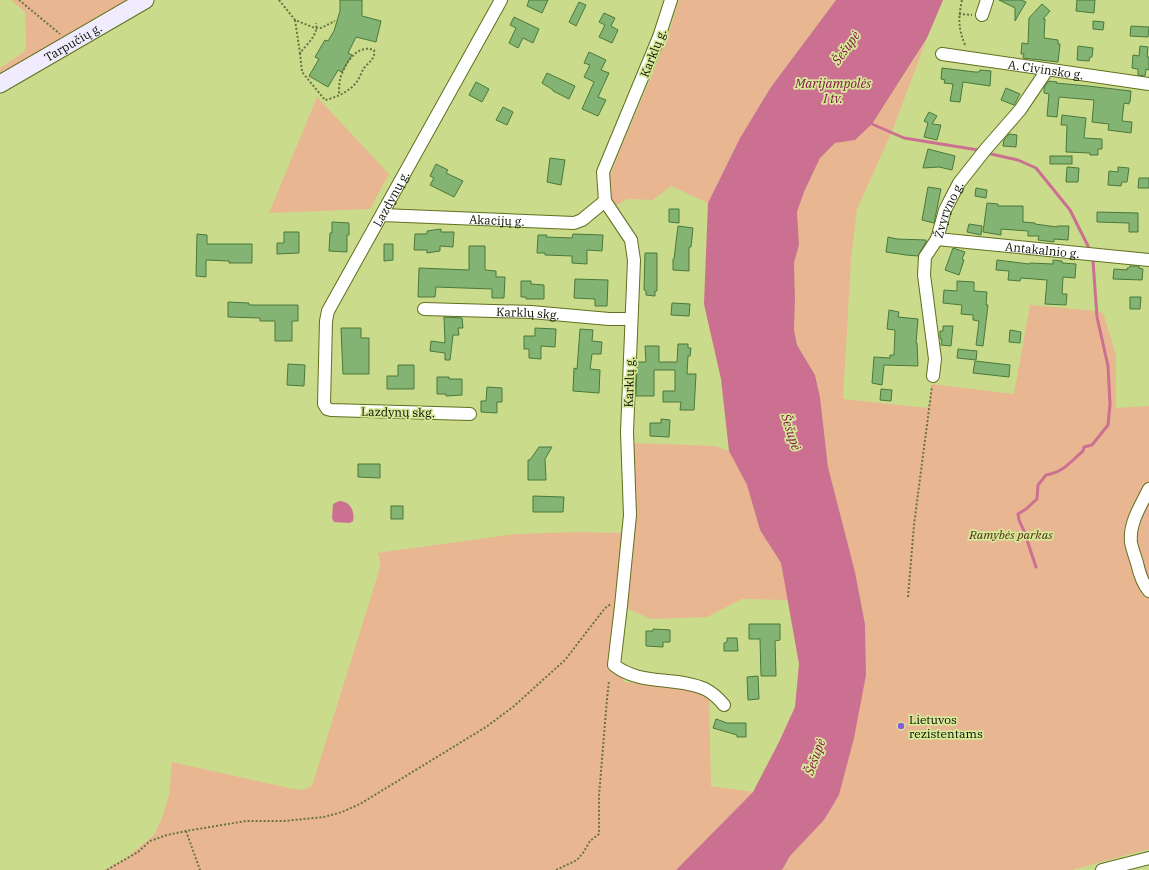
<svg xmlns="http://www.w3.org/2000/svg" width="1149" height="870" viewBox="0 0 1149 870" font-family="'IBM Plex Serif',serif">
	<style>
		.green { fill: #e8b792 }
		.water { fill: #cc7091 }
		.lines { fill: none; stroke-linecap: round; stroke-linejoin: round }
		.stream { stroke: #cc7091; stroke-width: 3 }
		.building { fill: #83b473; stroke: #4a793b }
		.minor-casing { stroke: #626f1e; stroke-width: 14 }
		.secondary-casing { stroke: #626f1e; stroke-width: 19 }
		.path { stroke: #687344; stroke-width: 2; stroke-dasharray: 2 2; stroke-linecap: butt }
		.minor { stroke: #fff; stroke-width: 12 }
		.secondary { stroke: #f1ecfd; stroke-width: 17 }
		.poi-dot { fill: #8b5cd5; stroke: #d7e898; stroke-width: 1.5 }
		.labels { text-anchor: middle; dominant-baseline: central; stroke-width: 3.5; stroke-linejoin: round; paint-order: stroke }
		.street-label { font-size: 12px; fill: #0b0f00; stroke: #d7e898 }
		.park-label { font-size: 12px; font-style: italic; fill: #4b2b11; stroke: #d7e898 }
		.poi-label { font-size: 12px; fill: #0b0f00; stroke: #d7e898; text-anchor: start }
		.water-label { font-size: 13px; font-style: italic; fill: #85144a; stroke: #d7e898 }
	</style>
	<rect width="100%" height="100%" fill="#cadb8b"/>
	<g class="green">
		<polygon points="11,0 136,0 0,80 0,68 24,52 26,45 25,12"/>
		<polygon points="679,0 836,0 771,87 740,138 708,203 671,186 653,200 628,199 615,206 610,196 609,179 617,157 655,68 670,30"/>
		<polygon points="927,38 893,129 857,209 851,260 843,399 928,408 932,384 1014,394 1030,305 1097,311 1103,313 1116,355 1116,408 1149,406 1149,849 1072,870 782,870 790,856 824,820 865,624 855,572 828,467 820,397 815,375 797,345 794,330 795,300 794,263 799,245 797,212 804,192 820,158 835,143 855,140 903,77"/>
		<polygon points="317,97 389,174 370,209 269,213"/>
		<path d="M631,443L715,446L729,451L747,485L760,530L781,563L788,600L742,599L707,617L651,619L626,608L618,662L624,682L687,688L709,698L711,786L753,792L676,870H104L126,858L154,835L162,818L169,795L172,762L289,788L303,790L312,786L374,587C377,576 384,562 377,553L516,534L579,532L619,533L634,525Z"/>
	</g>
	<g class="water">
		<polygon points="836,0 943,0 927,38 872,124 855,140 835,143 820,158 804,192 797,212 799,245 794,263 795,300 794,330 797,345 815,375 820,397 828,467 855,572 865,624 866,675 854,738 839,795 824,820 790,856 782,870 676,870 753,792 779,742 795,707 799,664 781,563 760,530 747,485 729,451 721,379 704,304 708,203 740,138 771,87"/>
		<path d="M339,501C350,501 355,511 353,521L350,523L334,522L332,518L333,504Z"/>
	</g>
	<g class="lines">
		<g class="stream">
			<polyline points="872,124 904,138 978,150"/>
			<polyline points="991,154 1018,160 1036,168 1070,210 1088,246"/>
			<path d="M1036,567L1024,531L1019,520L1018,514L1026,509L1037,499L1038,485L1046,475C1064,472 1070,462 1083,451L1084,447L1092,445L1108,425L1110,404L1108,366L1097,317L1093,261"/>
		</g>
	</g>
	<g class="building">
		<polygon points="340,0 362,0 362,16 381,21 376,42 356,37 348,53 352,55 342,72 338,70 328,87 309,76 319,59 315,57 325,40 328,41 334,31 340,11"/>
		<polygon points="529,0 548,0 542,13 527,6"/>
		<polygon points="999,0 1021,0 1026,2 1015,21 1015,8"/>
		<polygon points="1077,0 1095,0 1094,13 1076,11"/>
		<polygon points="579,2 586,5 576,26 569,22"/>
		<polygon points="1042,4 1050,11 1043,19 1045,19 1044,38 1058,40 1058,44 1060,44 1058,62 1023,58 1024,54 1021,54 1022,43 1028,44 1029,18"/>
		<polygon points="604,13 615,18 611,26 618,30 612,43 599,37 605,25 599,22"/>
		<polygon points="514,17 539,29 533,43 523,38 518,48 509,43 516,28 510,25"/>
		<polygon points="1093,21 1104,22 1103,30 1093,29"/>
		<polygon points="1131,26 1149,27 1148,37 1130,36"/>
		<polygon points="1078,46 1093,48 1092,57 1090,57 1089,61 1077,60"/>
		<polygon points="1140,46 1148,47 1147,57 1149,57 1149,70 1146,69 1145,76 1138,75 1138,69 1132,68 1133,55 1139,56"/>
		<polygon points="589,52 606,60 601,70 609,73 598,97 606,100 598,116 582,109 594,82 584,77 590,65 584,63"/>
		<polygon points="942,68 975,72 979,72 980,70 991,71 990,86 963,82 960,102 950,101 953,84 944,83 945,80 941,79"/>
		<polygon points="547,73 575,86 569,99 553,91 553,90 542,83"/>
		<polygon points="1049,81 1057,82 1056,83 1088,86 1131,91 1130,102 1129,102 1129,104 1124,103 1122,121 1132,122 1131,133 1108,130 1109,124 1092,122 1094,100 1059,97 1057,117 1047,116 1049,94 1044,93 1044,87"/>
		<polygon points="476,82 489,89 482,102 469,95"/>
		<polygon points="1006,88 1020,94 1014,105 1001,100"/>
		<polygon points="503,107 513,112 507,125 496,120"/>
		<polygon points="929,112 937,116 932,124 941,125 937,140 924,137 928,123 924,121"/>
		<polygon points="1062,115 1086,118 1084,138 1102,139 1102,149 1098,149 1098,155 1090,155 1090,153 1066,152 1067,125 1061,125"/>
		<polygon points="1009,134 1017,135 1016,147 1003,146 1004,140"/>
		<polygon points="928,149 955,156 952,170 939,167 923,168"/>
		<rect x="1050" y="156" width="22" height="8"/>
		<polygon points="550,158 565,160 561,185 547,182"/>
		<polygon points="436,164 448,170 446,173 463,181 454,197 430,185 434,178 430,176"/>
		<polygon points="1067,167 1079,168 1078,182 1066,182"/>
		<polygon points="1118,167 1129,168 1127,182 1122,182 1121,186 1108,185 1109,171 1118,172"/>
		<polygon points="1139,178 1149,178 1149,188 1138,188"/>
		<polygon points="928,187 941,189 934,223 922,220"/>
		<polygon points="976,188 987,190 986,198 975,196"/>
		<polygon points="987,203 998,204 998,206 1023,206 1023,222 1035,223 1035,224 1057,227 1057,226 1069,226 1068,240 1054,239 1054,242 1038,240 1039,236 1028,236 1028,231 1001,229 1001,235 983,232"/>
		<polygon points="669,209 679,209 679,223 669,222"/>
		<polygon points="1097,212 1138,213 1138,232 1129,232 1129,223 1097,222"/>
		<polygon points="332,222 349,223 349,235 347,235 347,252 329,251 330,233 332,233"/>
		<polygon points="969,224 982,226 981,235 967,232"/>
		<polygon points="678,226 693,228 691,247 689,247 689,271 673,270 673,259 674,259"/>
		<polygon points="441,229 441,232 454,232 453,247 440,246 440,251 427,253 427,250 414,250 415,234 427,234 427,231"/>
		<polygon points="284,232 299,232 299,253 277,254 277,243 284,243"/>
		<polygon points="197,234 207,235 207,244 252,244 252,263 229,263 229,261 206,260 206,277 196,276"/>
		<polygon points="573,234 603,235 602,251 587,250 587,264 572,263 572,256 545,255 545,253 537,253 538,235 547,235 546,237 572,238"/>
		<polygon points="888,237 897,239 926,240 926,242 918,256 906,255 886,252"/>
		<polygon points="384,244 393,244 393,260 384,261"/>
		<polygon points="469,246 485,246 485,270 496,271 496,277 505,277 504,298 492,298 492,289 436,287 435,297 418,297 419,268 469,270"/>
		<polygon points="953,248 965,252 962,259 964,260 959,275 945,270"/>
		<polygon points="645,253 657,253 657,291 655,291 655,296 646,295 646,291 644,290"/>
		<polygon points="997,260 1029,264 1030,263 1053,264 1053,260 1062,261 1062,263 1076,264 1075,278 1063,277 1062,294 1067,294 1066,305 1045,304 1047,280 1021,278 1020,281 1008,280 1009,271 996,270"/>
		<polygon points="1130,266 1139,266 1139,268 1143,269 1142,280 1113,279 1114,269 1127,270 1127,268 1129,268"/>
		<polygon points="575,279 608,280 607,306 595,306 595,299 574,298"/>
		<polygon points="521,281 531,281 531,284 544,285 544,299 526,299 526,297 521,297"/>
		<polygon points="957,281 974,282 974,291 987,292 986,305 988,305 983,346 976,345 979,321 973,320 973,315 961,314 962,305 943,303 944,290 957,291"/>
		<polygon points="1130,297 1141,297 1140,309 1130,309"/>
		<polygon points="228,302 249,303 249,305 298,305 298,321 292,321 292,341 275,341 275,321 260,321 260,318 228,317"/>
		<polygon points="672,303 690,304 689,316 671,315"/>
		<polygon points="889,310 899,312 898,317 918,319 916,343 917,343 918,366 884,365 882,385 872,383 874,357 890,358 890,355 894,355 895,330 887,329"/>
		<polygon points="444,317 462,318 463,328 458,328 459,335 453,335 450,360 445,360 445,353 430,351 431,341 445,343"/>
		<polygon points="943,326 953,326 951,346 941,345 942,339 940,339 940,331 943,331"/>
		<polygon points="341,328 361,328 361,338 369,338 369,374 343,374"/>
		<polygon points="535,328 556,329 555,347 541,346 541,359 529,358 529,349 524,349 524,336 535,336"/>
		<polygon points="580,329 593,330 592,341 602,342 601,354 592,354 590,369 600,370 599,393 573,391 574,368 577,369"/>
		<polygon points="1010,330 1021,332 1020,343 1009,342"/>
		<polygon points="678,344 688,344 688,348 691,348 690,356 688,356 687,374 696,374 694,410 680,410 681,402 663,402 663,391 675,391 675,370 654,370 654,396 636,396 637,362 646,362 645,346 659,346 659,362 677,362"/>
		<polygon points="958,349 977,351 976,360 957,358"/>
		<polygon points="975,361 1010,365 1009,377 973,373"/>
		<polygon points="288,364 305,365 304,386 287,385"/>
		<polygon points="398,365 414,365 414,389 387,389 387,376 398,376"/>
		<polygon points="437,377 449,377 449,379 462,379 462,395 446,396 446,394 437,394"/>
		<polygon points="487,387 502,388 502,402 497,402 497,413 481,412 481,401 486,401"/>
		<polygon points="881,389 892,390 891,401 880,400"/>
		<polygon points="661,419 670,420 669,437 650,436 650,423 661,423"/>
		<polygon points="539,447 552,447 545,459 546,480 528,480 528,460 530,460"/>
		<polygon points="358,464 380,464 380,478 358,477"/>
		<polygon points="533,496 564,497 563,512 533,512"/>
		<rect x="391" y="506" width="12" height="13"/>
		<polygon points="749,624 780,624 780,640 775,641 776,676 761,676 760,639 749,639"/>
		<polygon points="653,629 670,630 670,642 663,642 663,647 646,646 646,631 653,631"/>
		<polygon points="727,638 737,638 738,651 724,651 724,643 727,642"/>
		<polygon points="758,676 759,699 748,700 747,677"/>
		<polygon points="716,719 727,723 746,723 746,737 737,737 737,735 713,728"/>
	</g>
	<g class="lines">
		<g class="minor-casing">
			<g id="minor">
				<path d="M671,0L659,37L603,172L605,201L631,240L634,260L627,432L630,515L621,606L614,665C640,686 676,676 705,689C713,693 719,699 724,705"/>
				<polyline points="982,15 987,0"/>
				<path id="s1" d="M942,54L1149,84"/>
				<path id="s2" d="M382,215L574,223L582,220L605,201"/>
				<path id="s3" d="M937,239L1149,260"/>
				<path id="s4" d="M424,309L531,312L609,319H631"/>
				<path id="s5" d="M933,376L935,359L924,275L925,257L937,239L945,210L959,183L985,150L1020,110L1047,70"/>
				<path id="s6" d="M470,414L331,410L327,409L324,404L326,321L328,311L501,0"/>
				<path d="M1149,489C1141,505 1129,523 1131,542C1132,549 1135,556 1137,563C1139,572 1142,583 1149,591"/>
				<polyline points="1102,870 1149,858"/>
			</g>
		</g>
		<g class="secondary-casing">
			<g id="secondary">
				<path id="s7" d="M0,84L145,0"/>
			</g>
		</g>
		<g class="path">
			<polyline points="19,0 60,34"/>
			<polyline points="279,0 295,20 315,28 321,28 335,21"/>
			<path d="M962,0C958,19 958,29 966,47"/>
			<polyline points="959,14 972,15"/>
			<path d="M295,20L300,53C307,44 319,34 316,23"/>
			<path d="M300,53L302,72L325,100C335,98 348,92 355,84C359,80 361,73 364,68C369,62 376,58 374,50C357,44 346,62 341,76C339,82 339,89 339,95"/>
			<polyline points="908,597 914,525 932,386"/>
			<polyline points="186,831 200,870"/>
			<polyline points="107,870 138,852 150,841 167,835 186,831 246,821 284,821 324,817 342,812 360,804 486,727 514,706 565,660 605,608 611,604"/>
			<polyline points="556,870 577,860 583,853 590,841 599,834 599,796 607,699 609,681"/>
		</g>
		<use href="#minor" class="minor"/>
		<use href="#secondary" class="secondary"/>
	</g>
	<circle class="poi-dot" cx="901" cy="726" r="4"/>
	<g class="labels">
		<g class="street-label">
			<text stroke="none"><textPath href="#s7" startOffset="84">Tarpučių g.</textPath></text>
			<text transform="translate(653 53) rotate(-68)">Karklų g.</text>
			<text stroke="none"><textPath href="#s1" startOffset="105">A. Civinsko g.</textPath></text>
			<text stroke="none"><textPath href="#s6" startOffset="371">Lazdynų g.</textPath></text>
			<text stroke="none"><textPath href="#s5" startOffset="173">Žvyryno g.</textPath></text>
			<text stroke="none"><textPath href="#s2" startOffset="115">Akacijų g.</textPath></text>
			<text stroke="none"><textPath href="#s3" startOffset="106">Antakalnio g.</textPath></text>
			<text stroke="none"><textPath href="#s4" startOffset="104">Karklų skg.</textPath></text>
			<text transform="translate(629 382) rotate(-88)">Karklų g.</text>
			<text transform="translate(398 412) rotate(1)">Lazdynų skg.</text>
		</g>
		<g class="park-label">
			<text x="1011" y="534">Ramybės parkas</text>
		</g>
		<g class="poi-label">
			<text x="909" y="719">Lietuvos<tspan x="909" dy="14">rezistentams</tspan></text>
		</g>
		<g class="water-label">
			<text transform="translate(846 48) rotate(-54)">Šešupė</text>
			<text x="833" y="83">Marijampolės<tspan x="833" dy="15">I tv.</tspan></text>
			<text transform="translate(791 432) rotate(72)">Šešupė</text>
			<text transform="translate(815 757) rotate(-70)">Šešupė</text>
		</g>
	</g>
</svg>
